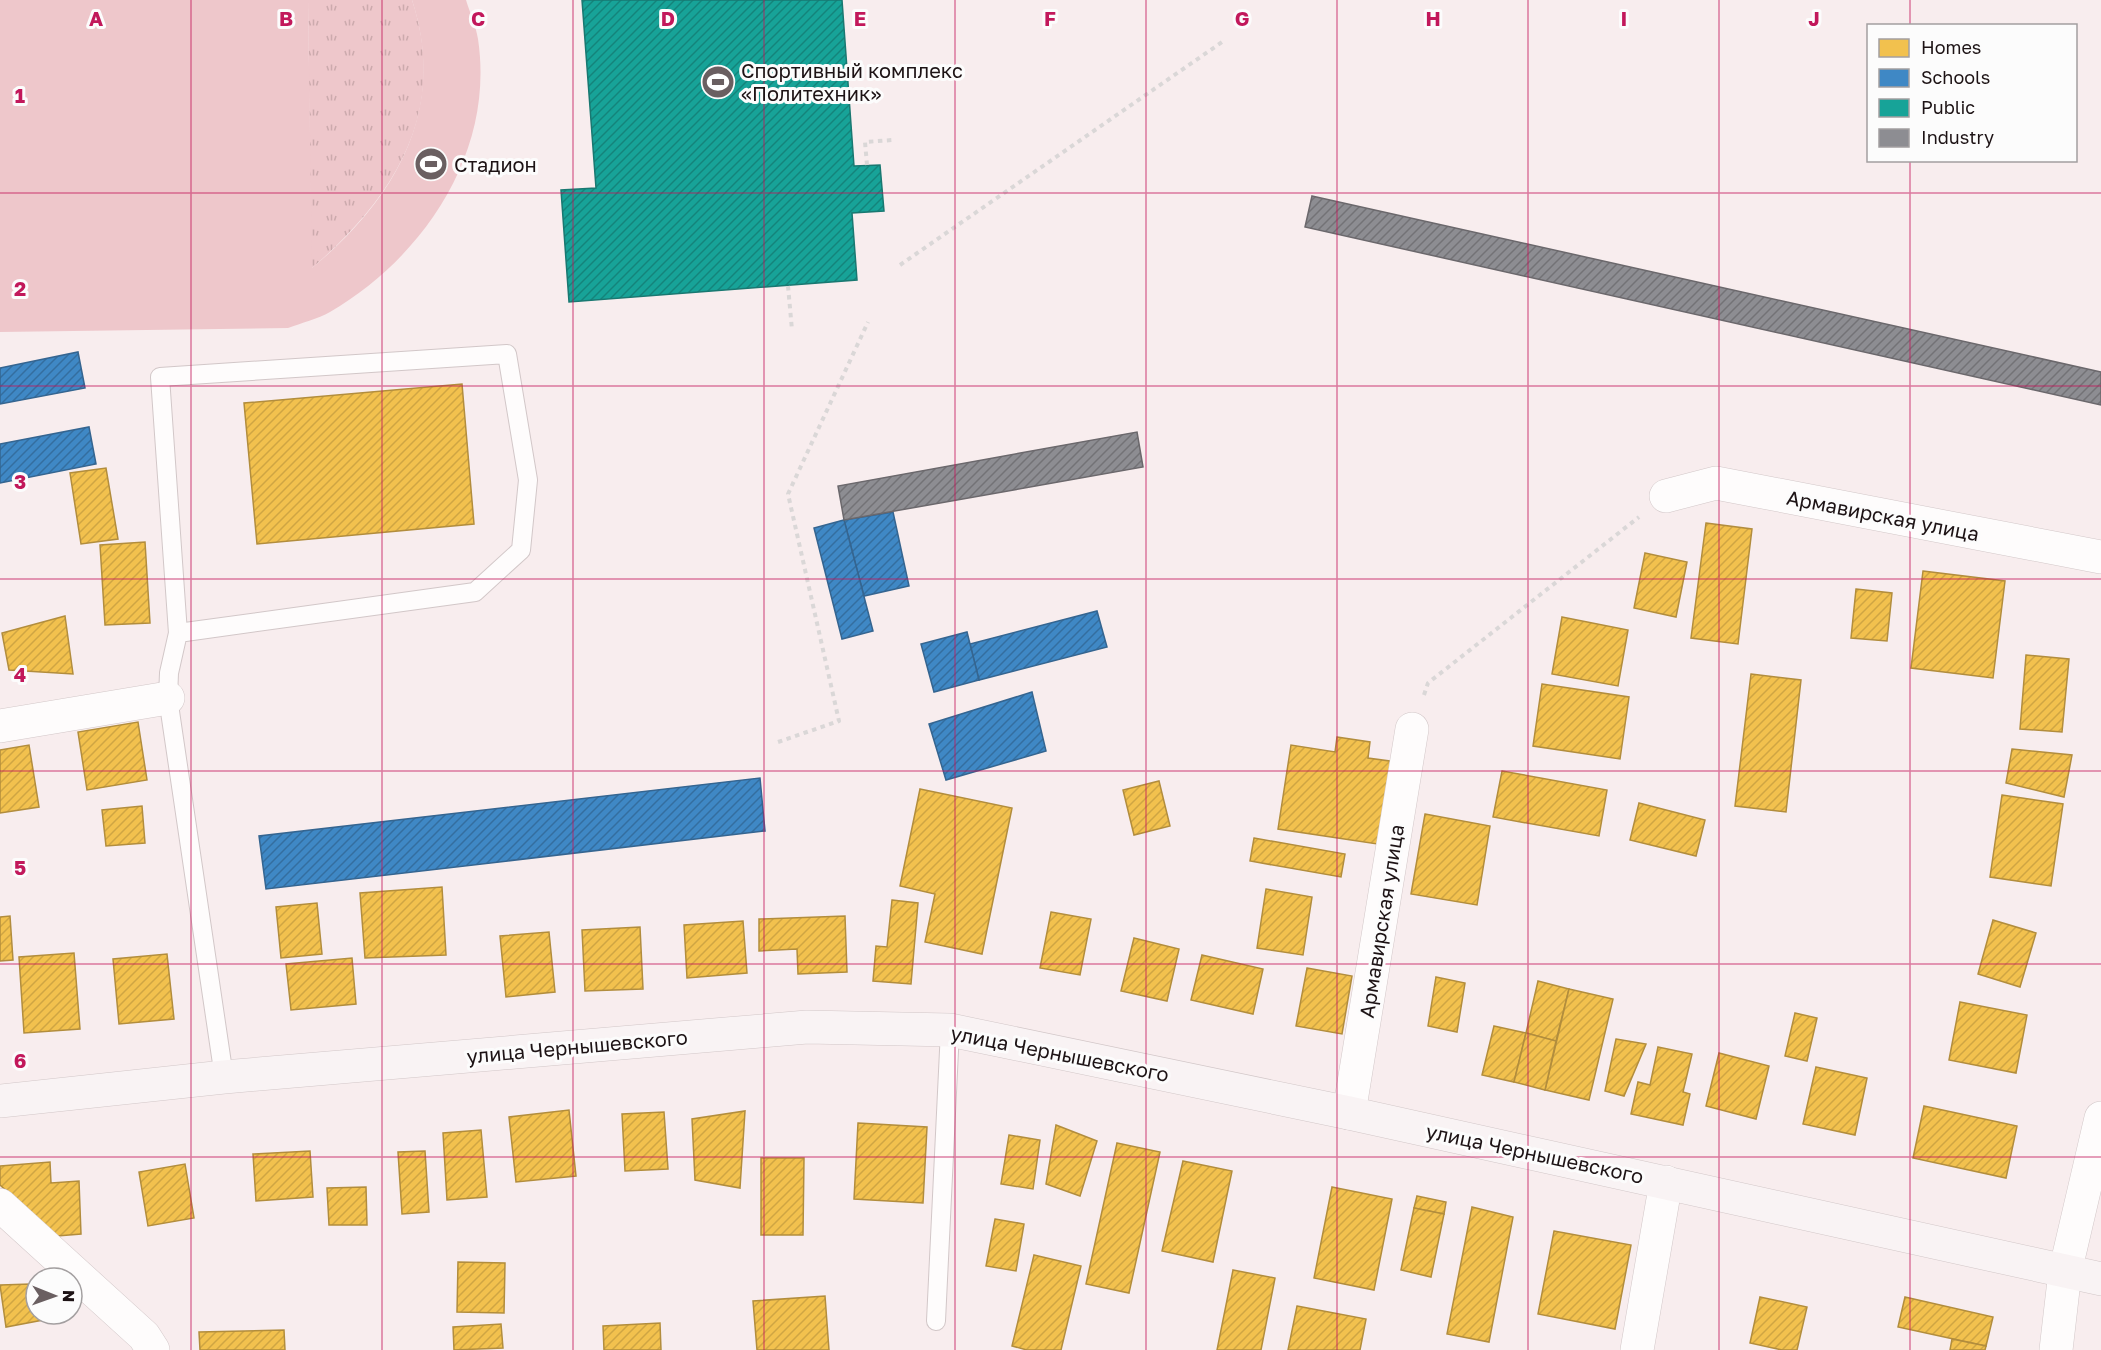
<svg xmlns="http://www.w3.org/2000/svg" width="2101" height="1350" viewBox="0 0 2101 1350" font-family="'Golos Text',sans-serif">
	<style>
		.grass { fill: url(#grass-tufts) }
		.pitch { fill: #eec7cb }
		.homes { fill: url(#homes-hatch); stroke: #b28d3d; stroke-width: 1.5 }
		.schools { fill: url(#schools-hatch); stroke: #356590; stroke-width: 1.5 }
		.public { fill: url(#public-hatch); stroke: #197871; stroke-width: 1.5 }
		.industry { fill: url(#industry-hatch); stroke: #6b686c; stroke-width: 1.5 }
		.lines { fill: none; stroke-linecap: round; stroke-linejoin: round }
		.lane-casing { stroke: #d2c7c8; stroke-width: 20 }
		.street-casing { stroke: #d2c7c8; stroke-width: 34 }
		.secondary-casing { stroke: #d2c7c8; stroke-width: 34 }
		.path { stroke: #dad7d7; stroke-width: 4; stroke-dasharray: 4.5 4.5; stroke-linecap: butt }
		.lane { stroke: #fefcfc; stroke-width: 18 }
		.street { stroke: #fefcfc; stroke-width: 33 }
		.secondary { stroke: #f9f3f4; stroke-width: 33 }
		.grid { fill: none; stroke: #c2185b; stroke-width: 1.5; stroke-opacity: 0.55 }
		.labels { text-anchor: middle; dominant-baseline: central; stroke-width: 6; stroke-linejoin: round; paint-order: stroke }
		.poi-label { font-size: 20px; fill: #1d1315; stroke: #fcfcfc; text-anchor: start }
		.street-label { font-size: 20px; fill: #1d1315; stroke: #fcfcfc }
		.grid-label { font-size: 20px; text-anchor: middle; font-weight: bold; fill: #c2185b; stroke: #fcfcfc; stroke-width: 6; stroke-linejoin: round; paint-order: stroke }
	</style>
	<defs>
		<pattern id="grass-tufts" width="24" height="20" patternUnits="userSpaceOnUse" patternTransform="scale(1.5)"><rect width="24" height="20" fill="#eec7cb"/><path d="M3 7l-1-3M5 7V3M7 7l1-3M15 17l-1-3M17 17v-4M19 17l1-3" fill="none" stroke="#ccaaad"/></pattern>
		<pattern id="homes-hatch" width="6" height="6" patternUnits="userSpaceOnUse" patternTransform="scale(1.5)"><rect width="6" height="6" fill="#f2c14e"/><path d="M-1 1l2-2M0 6l6-6M5 7l2-2" fill="none" stroke="#cfa543"/></pattern>
		<pattern id="schools-hatch" width="6" height="6" patternUnits="userSpaceOnUse" patternTransform="scale(1.5)"><rect width="6" height="6" fill="#3f88c5"/><path d="M-1 1l2-2M0 6l6-6M5 7l2-2" fill="none" stroke="#346e9f"/></pattern>
		<pattern id="public-hatch" width="6" height="6" patternUnits="userSpaceOnUse" patternTransform="scale(1.5)"><rect width="6" height="6" fill="#17a398"/><path d="M-1 1l2-2M0 6l6-6M5 7l2-2" fill="none" stroke="#14847b"/></pattern>
		<pattern id="industry-hatch" width="6" height="6" patternUnits="userSpaceOnUse" patternTransform="scale(1.5)"><rect width="6" height="6" fill="#8d8d92"/><path d="M-1 1l2-2M0 6l6-6M5 7l2-2" fill="none" stroke="#737276"/></pattern>
	</defs>
	<rect width="100%" height="100%" fill="#f8edee"/>
	<path class="grass" d="M308,0H412C449,112 394,197 311,269Z"/>
	<path class="pitch" d="M0,0H308L312,268C395,199 448,110 412,0H466C470,13 476,26 478,39C495,152 424,257 330,312C318,319 301,323 288,328L0,332Z"/>
	<g class="homes">
		<polygon points="462,384 474,524 257,544 244,403"/>
		<polygon points="106,468 118,539 81,544 70,473"/>
		<polygon points="1706,523 1752,529 1738,644 1691,638"/>
		<polygon points="145,542 150,623 105,625 100,545"/>
		<polygon points="1645,553 1687,562 1676,617 1634,608"/>
		<polygon points="1923,571 2005,581 1993,678 1911,668"/>
		<polygon points="1856,589 1892,593 1887,641 1851,638"/>
		<polygon points="65,616 73,674 9,670 2,633"/>
		<polygon points="1562,617 1628,630 1618,686 1552,674"/>
		<polygon points="2026,655 2069,659 2062,732 2020,729"/>
		<polygon points="1751,674 1801,680 1786,812 1735,806"/>
		<polygon points="1542,684 1629,697 1620,759 1533,746"/>
		<polygon points="138,722 147,780 87,790 78,732"/>
		<polygon points="1337,737 1370,742 1368,758 1397,762 1384,845 1278,829 1291,745 1335,752"/>
		<polygon points="29,745 39,807 0,813 0,750"/>
		<polygon points="2012,749 2072,755 2064,797 2006,783"/>
		<polygon points="1502,771 1607,790 1599,836 1493,817"/>
		<polygon points="1159,781 1170,826 1134,835 1123,790"/>
		<polygon points="920,789 1012,808 982,954 925,942 935,894 900,886"/>
		<polygon points="2002,795 2063,804 2051,886 1990,877"/>
		<polygon points="1639,803 1705,820 1696,856 1630,840"/>
		<polygon points="142,806 145,843 106,846 102,810"/>
		<polygon points="1425,814 1490,826 1477,905 1411,894"/>
		<polygon points="1254,838 1345,854 1341,877 1250,861"/>
		<polygon points="442,887 446,955 365,958 360,893"/>
		<polygon points="1266,889 1312,897 1303,955 1257,948"/>
		<polygon points="892,900 918,903 911,984 873,981 876,946 887,947"/>
		<polygon points="317,903 322,954 281,958 276,907"/>
		<polygon points="1051,912 1091,919 1080,975 1040,968"/>
		<polygon points="10,916 13,960 0,961 0,917"/>
		<polygon points="845,916 847,972 798,974 797,949 759,951 759,919"/>
		<polygon points="1993,920 2036,933 2020,987 1978,974"/>
		<polygon points="743,921 747,973 687,978 684,925"/>
		<polygon points="640,927 643,989 585,991 582,930"/>
		<polygon points="549,932 555,992 506,997 500,936"/>
		<polygon points="1134,938 1179,949 1167,1001 1121,991"/>
		<polygon points="74,953 80,1029 24,1033 19,957"/>
		<polygon points="167,954 174,1019 119,1024 113,959"/>
		<polygon points="1202,955 1263,969 1253,1014 1191,1000"/>
		<polygon points="352,958 356,1004 291,1010 286,964"/>
		<polygon points="1307,968 1352,976 1342,1034 1296,1026"/>
		<polygon points="1436,977 1465,983 1457,1032 1428,1026"/>
		<polygon points="1538,981 1569,989 1556,1041 1526,1033"/>
		<polygon points="1569,989 1613,999 1589,1100 1545,1090"/>
		<polygon points="1960,1002 2027,1015 2016,1073 1949,1060"/>
		<polygon points="1795,1013 1817,1018 1807,1061 1785,1056"/>
		<polygon points="1494,1026 1526,1033 1514,1082 1482,1075"/>
		<polygon points="1526,1033 1556,1041 1545,1090 1514,1082"/>
		<polygon points="1616,1039 1646,1044 1624,1096 1605,1091"/>
		<polygon points="1658,1047 1692,1054 1683,1092 1690,1094 1683,1125 1631,1114 1638,1082 1650,1085"/>
		<polygon points="1719,1053 1769,1066 1756,1119 1706,1106"/>
		<polygon points="1816,1067 1867,1078 1855,1135 1803,1124"/>
		<polygon points="1924,1106 2017,1126 2006,1178 1913,1158"/>
		<polygon points="569,1110 576,1176 516,1182 509,1117"/>
		<polygon points="745,1111 740,1188 695,1180 692,1119"/>
		<polygon points="664,1112 668,1169 625,1171 622,1114"/>
		<polygon points="858,1123 927,1127 923,1203 854,1199"/>
		<polygon points="1056,1125 1097,1141 1080,1196 1046,1184"/>
		<polygon points="481,1130 487,1197 447,1200 443,1133"/>
		<polygon points="1009,1135 1040,1140 1033,1189 1001,1184"/>
		<polygon points="1117,1143 1160,1152 1129,1293 1086,1284"/>
		<polygon points="310,1151 313,1197 256,1201 253,1154"/>
		<polygon points="425,1151 429,1212 402,1214 398,1152"/>
		<polygon points="761,1158 804,1158 803,1235 761,1235"/>
		<polygon points="1183,1161 1232,1171 1213,1262 1162,1251"/>
		<polygon points="50,1162 51,1183 79,1181 81,1234 57,1236 0,1185 0,1166"/>
		<polygon points="185,1164 194,1218 148,1226 139,1172"/>
		<polygon points="366,1187 367,1225 329,1225 327,1188"/>
		<polygon points="1332,1187 1392,1199 1374,1290 1314,1278"/>
		<polygon points="1417,1196 1446,1202 1444,1214 1414,1208"/>
		<polygon points="1472,1207 1513,1217 1489,1342 1447,1334"/>
		<polygon points="1414,1208 1444,1214 1431,1277 1401,1270"/>
		<polygon points="995,1219 1024,1224 1016,1271 986,1266"/>
		<polygon points="1554,1231 1631,1245 1615,1329 1538,1314"/>
		<polygon points="1034,1255 1081,1266 1061,1350 1027,1350 1012,1346"/>
		<polygon points="458,1262 505,1263 504,1313 457,1312"/>
		<polygon points="1233,1270 1275,1278 1261,1350 1217,1350"/>
		<polygon points="31,1284 36,1292 36,1314 51,1314 54,1318 6,1327 0,1285"/>
		<polygon points="825,1296 829,1350 757,1350 753,1301"/>
		<polygon points="1760,1297 1807,1307 1797,1350 1782,1350 1750,1343"/>
		<polygon points="1905,1297 1993,1317 1986,1346 1898,1327"/>
		<polygon points="1297,1306 1366,1319 1360,1350 1288,1350"/>
		<polygon points="660,1323 661,1350 604,1350 603,1326"/>
		<polygon points="501,1324 503,1348 454,1350 453,1327"/>
		<polygon points="284,1330 285,1350 200,1350 199,1332"/>
		<polygon points="1952,1339 1986,1346 1985,1350 1950,1350"/>
	</g>
	<g class="schools">
		<polygon points="78,352 85,388 0,404 0,368"/>
		<polygon points="89,427 96,464 0,483 0,444"/>
		<polygon points="893,512 909,586 864,596 844,520"/>
		<polygon points="844,520 873,631 842,639 814,528"/>
		<polygon points="1097,611 1107,647 979,680 970,644"/>
		<polygon points="967,632 979,680 934,692 921,644"/>
		<polygon points="1032,692 1046,751 946,780 929,724"/>
		<polygon points="760,778 765,831 266,889 259,836"/>
	</g>
	<polygon class="public" points="582,0 842,0 854,166 880,165 884,211 852,213 857,280 569,302 561,190 596,188"/>
	<g class="industry">
		<polygon points="1312,196 2101,372 2101,405 1305,227"/>
		<polygon points="1137,432 1143,467 844,520 838,486"/>
	</g>
	<g class="lines">
		<g class="lane-casing">
			<g id="lane">
				<polyline points="178,633 475,592 521,550 528,480 507,354 160,377 178,633 169,673 168,698 224,1077"/>
				<polyline points="936,1321 950,1030"/>
			</g>
		</g>
		<g class="street-casing">
			<g id="street">
				<polyline points="1666,496 1716,483 2101,557"/>
				<polyline points="0,726 168,698"/>
				<polyline points="1349,1113 1412,729"/>
				<polyline points="0,1205 144,1336 153,1350"/>
				<polyline points="1637,1350 1666,1182"/>
				<polyline points="2056,1350 2065,1272 2101,1118"/>
			</g>
		</g>
		<g class="secondary-casing">
			<polyline id="secondary" points="0,1101 224,1077 807,1027 950,1030 1349,1113 2101,1279"/>
		</g>
		<g class="path">
			<polyline points="867,165 865,142 892,140"/>
			<polyline points="900,265 1225,40"/>
			<polyline points="788,286 792,330"/>
			<polyline points="1424,695 1428,683 1639,517"/>
			<polyline points="778,742 839,721 788,494 868,322"/>
		</g>
		<use href="#lane" class="lane"/>
		<use href="#street" class="street"/>
		<use href="#secondary" class="secondary"/>
	</g>
	<path class="grid" d="M191,0V1350M382,0V1350M573,0V1350M764,0V1350M955,0V1350M1146,0V1350M1337,0V1350M1528,0V1350M1719,0V1350M1910,0V26M1910,160V1350M0,193H2101M0,386H2101M0,579H2101M0,771H2101M0,964H2101M0,1157H2101"/>
	<defs>
		<g id="stadium-disc" transform="scale(1.725)"><circle r="9.5" fill="#6a5f61" stroke="#fcfcfc"/><path d="M0-5a6.5 5 0 1 0 0 10a6.5 5 0 1 0 0-10ZM-3.5-1.8h7v3.6h-7Z" fill="#fff"/></g>
	</defs>
	<g fill-rule="evenodd">
		<use href="#stadium-disc" x="718" y="82"/>
		<use href="#stadium-disc" x="431" y="164"/>
	</g>
	<g class="labels">
		<g class="poi-label">
			<text x="741" y="70">Спортивный комплекс<tspan x="741" dy="23">«Политехник»</tspan></text>
			<text x="454" y="164">Стадион</text>
		</g>
		<g class="street-label">
			<text transform="translate(1883 515) rotate(11)">Армавирская улица</text>
			<text transform="translate(1381 921) rotate(-81)">Армавирская улица</text>
			<text transform="translate(577 1046) rotate(-5)">улица Чернышевского</text>
			<text transform="translate(1060 1053) rotate(11)">улица Чернышевского</text>
			<text transform="translate(1535 1153) rotate(12)">улица Чернышевского</text>
		</g>
	</g>
	<g class="grid-label">
		<text x="96" y="26">A</text>
		<text x="286" y="26">B</text>
		<text x="478" y="26">C</text>
		<text x="668" y="26">D</text>
		<text x="860" y="26">E</text>
		<text x="1050" y="26">F</text>
		<text x="1242" y="26">G</text>
		<text x="1433" y="26">H</text>
		<text x="1624" y="26">I</text>
		<text x="1814" y="26">J</text>
		<text x="20" y="103">1</text>
		<text x="20" y="296">2</text>
		<text x="20" y="489">3</text>
		<text x="20" y="682">4</text>
		<text x="20" y="875">5</text>
		<text x="20" y="1068">6</text>
	</g>
	<rect x="1867" y="24" width="210" height="138" fill="#fcfcfc" stroke="#a39fa0" stroke-width="1.5"/>
	<rect x="1879" y="39" width="30" height="18" fill="#f2c14e" stroke="#a39fa0" stroke-width="1.5"/>
	<text x="1921" y="54" font-size="18" fill="#1d1315">Homes</text>
	<rect x="1879" y="69" width="30" height="18" fill="#3f88c5" stroke="#a39fa0" stroke-width="1.5"/>
	<text x="1921" y="84" font-size="18" fill="#1d1315">Schools</text>
	<rect x="1879" y="99" width="30" height="18" fill="#17a398" stroke="#a39fa0" stroke-width="1.5"/>
	<text x="1921" y="114" font-size="18" fill="#1d1315">Public</text>
	<rect x="1879" y="129" width="30" height="18" fill="#8d8d92" stroke="#a39fa0" stroke-width="1.5"/>
	<text x="1921" y="144" font-size="18" fill="#1d1315">Industry</text>
	<g transform="translate(54 1296) rotate(91)"><circle r="28" fill="#fcfcfc" stroke="#a39fa0" stroke-width="1.5"/>
	<path d="M0-4.5L10 22L0 15L-10 22Z" fill="#6a5f61"/>
	<text y="-9" font-size="16" font-weight="bold" text-anchor="middle" fill="#1d1315">N</text>
	</g>
</svg>
